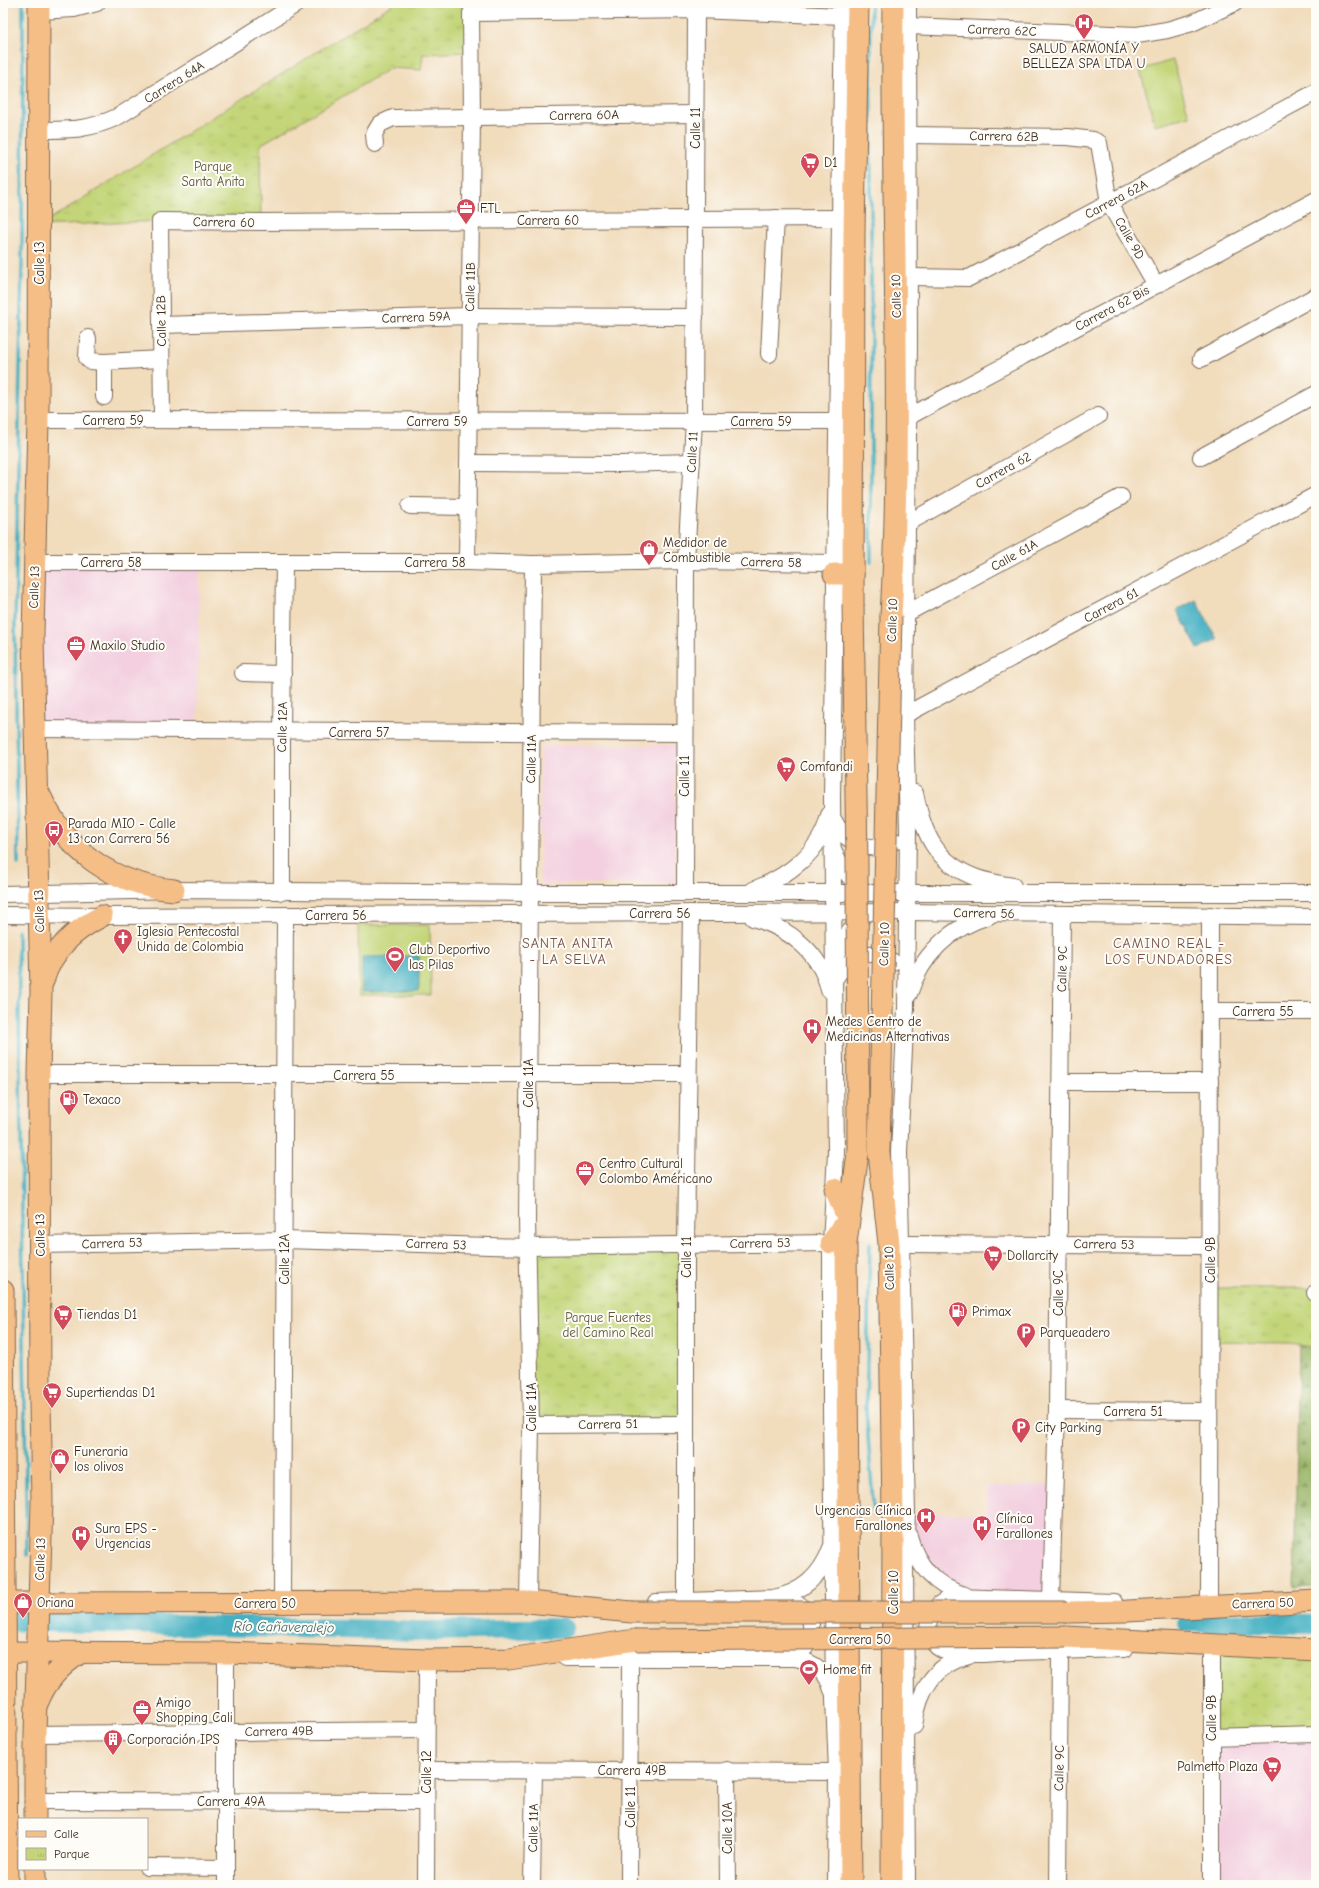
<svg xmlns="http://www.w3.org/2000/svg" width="1319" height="1888" viewBox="0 0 1319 1888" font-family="'Comic Neue',sans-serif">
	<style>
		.built { fill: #f3cfdf }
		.forest { fill: url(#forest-firs); stroke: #6a7043 }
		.park { fill: url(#park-tufts); stroke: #7f804b }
		.pitch { fill: #c3d578; stroke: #7f804b }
		.water { fill: #44b0c2; stroke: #406d70 }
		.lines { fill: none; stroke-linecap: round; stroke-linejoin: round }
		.stream { stroke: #44b0c2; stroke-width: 3.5 }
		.river { stroke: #44b0c2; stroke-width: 20 }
		.minor-casing { stroke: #7b6855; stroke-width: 18 }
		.major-casing { stroke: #7b6855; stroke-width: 23 }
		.minor { stroke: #fff; stroke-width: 16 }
		.major { stroke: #f6be87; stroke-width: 21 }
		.major-bridge-casing { stroke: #7b6855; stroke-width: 23; stroke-linecap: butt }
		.major-bridge { stroke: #f6be87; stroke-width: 21 }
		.labels { text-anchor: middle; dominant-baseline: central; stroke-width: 4; stroke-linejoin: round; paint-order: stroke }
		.street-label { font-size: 13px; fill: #3b2a1e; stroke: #fdfcf7 }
		.poi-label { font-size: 13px; fill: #3b2a1e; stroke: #fdfcf7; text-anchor: start }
		.park-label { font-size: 13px; fill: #5d5534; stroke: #fdfcf7 }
		.neighbourhood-label { font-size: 14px; letter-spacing: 1px; fill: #775249; stroke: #fdfcf7 }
		.water-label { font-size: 14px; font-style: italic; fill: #3f6060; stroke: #fdfcf7 }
	</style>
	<defs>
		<pattern id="forest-firs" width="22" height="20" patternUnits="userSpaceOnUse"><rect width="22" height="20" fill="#9ab668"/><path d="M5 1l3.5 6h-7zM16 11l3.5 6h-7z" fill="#7f9455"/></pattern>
		<pattern id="park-tufts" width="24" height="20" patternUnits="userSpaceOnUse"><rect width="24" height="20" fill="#c3d578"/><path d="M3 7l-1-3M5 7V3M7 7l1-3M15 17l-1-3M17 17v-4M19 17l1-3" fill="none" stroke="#a8b767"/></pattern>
	</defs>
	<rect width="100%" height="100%" fill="#fdfcf7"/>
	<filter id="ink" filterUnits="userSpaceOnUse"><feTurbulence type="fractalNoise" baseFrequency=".025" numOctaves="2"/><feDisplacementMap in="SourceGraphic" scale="8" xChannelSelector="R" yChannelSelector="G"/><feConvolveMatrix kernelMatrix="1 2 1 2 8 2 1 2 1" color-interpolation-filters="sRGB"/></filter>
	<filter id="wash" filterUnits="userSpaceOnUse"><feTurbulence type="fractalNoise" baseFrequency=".012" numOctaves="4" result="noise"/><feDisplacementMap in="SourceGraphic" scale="16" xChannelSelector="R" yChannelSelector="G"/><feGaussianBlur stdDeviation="0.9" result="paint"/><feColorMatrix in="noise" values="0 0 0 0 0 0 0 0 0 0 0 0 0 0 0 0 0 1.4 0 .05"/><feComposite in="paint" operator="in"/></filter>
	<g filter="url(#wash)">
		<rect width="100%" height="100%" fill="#f1dcbc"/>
		<g class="built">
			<polygon points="35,562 200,562 197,731 34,729"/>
			<polygon points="675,745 675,883 540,884 540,746"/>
			<polygon points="1056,1485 1051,1599 976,1597 934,1579 907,1514 986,1513 987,1486"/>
			<polygon points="1316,1734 1316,1885 1212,1885 1211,1737"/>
		</g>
		<polygon class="forest" points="1299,1345 1316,1348 1316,1587 1294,1588"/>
		<g class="park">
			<polygon points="395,3 567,3 567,12 471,13 472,52 423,54 421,70 391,68 260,145 261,222 160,221 39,226"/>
			<polygon points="686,1244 686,1424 531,1425 527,1247"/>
			<polygon points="1210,1288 1306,1288 1316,1293 1316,1346 1288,1343 1210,1342"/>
			<polygon points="1212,1646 1316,1650 1316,1734 1211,1737"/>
		</g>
		<g class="pitch">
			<polygon points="1173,60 1189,116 1155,125 1140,70"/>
			<polygon points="358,925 430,925 431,995 359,995"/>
		</g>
		<g class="water">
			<polygon points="1196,600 1217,639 1198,649 1177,610"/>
			<polygon points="419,956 419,991 362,992 362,957"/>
		</g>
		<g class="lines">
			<g class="stream">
				<polyline points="871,3 871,562"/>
				<polyline points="18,864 15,626 22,260 23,3"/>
				<polyline points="18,931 27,1555"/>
				<polyline points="870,1243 866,1409 874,1516"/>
			</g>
			<g class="river">
				<polyline points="3,1621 427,1631 564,1628"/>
				<polyline points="1187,1622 1316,1624"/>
			</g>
		</g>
	</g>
	<g filter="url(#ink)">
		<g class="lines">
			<g class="minor-casing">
				<g id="minor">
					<polyline points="39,11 74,9 97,3"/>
					<polyline points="908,26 1137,35 1167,30 1192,23 1235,3"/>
					<path d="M39,130C70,130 91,130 119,116L298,3"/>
					<polyline points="908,135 1068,137 1093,140 1099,143 1109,203 1156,285"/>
					<polyline points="375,144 374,134 380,124 393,118 695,114"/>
					<polyline points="909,277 969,278 1316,92"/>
					<polyline points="161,325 470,316 695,317"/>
					<polyline points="88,338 87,358 90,361 104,362"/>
					<polyline points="769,354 776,218"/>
					<polyline points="1201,359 1316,296"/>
					<polyline points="104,397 104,362 161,359"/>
					<polyline points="908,417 1316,200"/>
					<polyline points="38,420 837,421"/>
					<polyline points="162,420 160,221 261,222 840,218"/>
					<polyline points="1201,457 1316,394"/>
					<polyline points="468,463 621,464 692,462"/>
					<polyline points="410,506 468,507"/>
					<polyline points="908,523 1098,416"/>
					<polyline points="35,562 467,562 533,564 686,561 834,563"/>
					<polyline points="467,562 472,117 471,13 696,10 843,16"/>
					<polyline points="533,564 527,1219 531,1425 528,1602 538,1602"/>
					<polyline points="907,613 1121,497"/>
					<polyline points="243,673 283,674"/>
					<polyline points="905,715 1316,495"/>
					<polyline points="34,729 684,733"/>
					<path d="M915,793C923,833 935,863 977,878C989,882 1001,884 1013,886"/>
					<path d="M833,819C844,842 871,856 895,841"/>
					<path d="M834,851C840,867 850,879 862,890"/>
					<path d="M753,890C786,877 821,853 829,815"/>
					<polyline points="282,892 282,731 284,562"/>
					<polyline points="685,893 686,561 694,421 696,10"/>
					<polyline points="3,894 174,890 530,893 1316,893"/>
					<polyline points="3,915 102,916 906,912 1316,917"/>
					<path d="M753,918C789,928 821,953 829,990"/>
					<path d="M834,958C842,942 849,930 862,918"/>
					<path d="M834,980C847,959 869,944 893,962"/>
					<path d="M909,994C921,956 950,927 989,916"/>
					<polyline points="1210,1011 1316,1011"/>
					<polyline points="39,1074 688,1074"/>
					<polyline points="1061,1082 1210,1082"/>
					<polyline points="902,1244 1210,1246"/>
					<polyline points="41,1245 284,1240 527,1247 831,1243"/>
					<polyline points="1315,1293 1316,1293"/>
					<polyline points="1057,1410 1209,1411"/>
					<polyline points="531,1425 686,1424"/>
					<path d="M909,1536C917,1566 935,1586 964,1595"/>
					<polyline points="1051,1599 1057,1410 1062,914"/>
					<polyline points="686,1601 686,1244 691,913"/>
					<path d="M656,1602L773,1598C802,1593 821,1576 831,1548"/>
					<path d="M1114,1602L955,1597C921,1604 919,1648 952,1653C971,1656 993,1653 1013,1652C1050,1651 1088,1650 1125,1649"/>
					<polyline points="282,1603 285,915"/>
					<path d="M800,1605C813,1617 815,1634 805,1648"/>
					<polyline points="1197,1605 1209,1606 1210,915"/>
					<polyline points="1200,1646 1212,1646 1212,1885"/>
					<path d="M565,1658H795C814,1662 827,1671 832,1690"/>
					<path d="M914,1726C918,1692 934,1664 969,1656"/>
					<polyline points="35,1734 426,1730"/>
					<polyline points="1211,1737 1316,1734"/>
					<polyline points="426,1770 837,1772"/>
					<polyline points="727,1770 728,1885"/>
					<polyline points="35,1801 426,1802"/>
					<polyline points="147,1867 226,1868"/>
					<polyline points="226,1885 226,1653"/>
					<polyline points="426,1885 427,1660"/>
					<polyline points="532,1885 534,1770"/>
					<polyline points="629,1885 630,1657"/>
					<polyline points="836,1885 837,1772 834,1699 831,1409 831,1243 836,1153 832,798 843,3"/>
					<polyline points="907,1885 905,1552 907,1514 899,1152 906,1008 908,830 905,715 909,344 908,3"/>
					<polyline points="1058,1885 1060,1651"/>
				</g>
			</g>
			<g class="major-casing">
				<g id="major">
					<polyline points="834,574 853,574"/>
					<polyline points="853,604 854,232 858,3"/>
					<path d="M891,616C903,412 891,208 893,3"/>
					<path d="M39,793C65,850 111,884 174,890"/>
					<path d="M43,981C53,949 73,931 102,916"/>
					<polyline points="879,1153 889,1244 893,1515 892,1885"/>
					<polyline points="831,1243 848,1220 835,1189"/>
					<path d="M3,1291C5,1489 7,1687 7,1885"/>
					<polyline points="3,1603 528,1602 632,1612"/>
					<polyline points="1067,1612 1127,1611 1316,1601"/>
					<polyline points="1066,1637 1316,1650"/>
					<polyline points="3,1652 226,1653 427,1660 509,1659 635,1640"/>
					<path d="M37,1704C46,1681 60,1666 80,1653"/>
					<polyline points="35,1819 35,1734 42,1502 40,1402 39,1074 41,991 33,636 38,420 39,3"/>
					<polyline points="35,1869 35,1885"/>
					<polyline points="851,1885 846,1243 858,1153"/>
				</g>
			</g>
			<use href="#minor" class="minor"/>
			<use href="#major" class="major"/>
			<g class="major-bridge-casing">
				<g id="major-bridge">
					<polyline points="853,604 857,862 858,1153"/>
					<polyline points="879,1153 891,616"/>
					<polyline points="632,1612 1067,1612"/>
					<polyline points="635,1640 1066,1637"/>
				</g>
			</g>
			<use href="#major-bridge" class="major-bridge"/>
		</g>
	</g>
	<defs>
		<g id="hospital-pin" transform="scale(1)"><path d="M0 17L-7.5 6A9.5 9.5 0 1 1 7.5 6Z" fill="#d1495b" stroke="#fdfcf7"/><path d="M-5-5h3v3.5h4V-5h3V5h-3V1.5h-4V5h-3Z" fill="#fff"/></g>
		<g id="supermarket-pin" transform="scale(1)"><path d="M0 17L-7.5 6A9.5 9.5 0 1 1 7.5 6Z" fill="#d1495b" stroke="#fdfcf7"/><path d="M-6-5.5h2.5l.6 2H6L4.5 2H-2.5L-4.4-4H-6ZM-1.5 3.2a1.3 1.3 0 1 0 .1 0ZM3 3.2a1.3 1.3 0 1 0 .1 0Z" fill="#fff"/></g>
		<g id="office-pin" transform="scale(1)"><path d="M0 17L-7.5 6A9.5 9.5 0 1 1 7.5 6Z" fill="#d1495b" stroke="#fdfcf7"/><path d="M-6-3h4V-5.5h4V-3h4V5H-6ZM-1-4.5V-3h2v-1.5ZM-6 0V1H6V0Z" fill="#fff"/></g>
		<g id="shop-pin" transform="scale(1)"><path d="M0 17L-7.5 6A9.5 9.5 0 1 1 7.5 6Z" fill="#d1495b" stroke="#fdfcf7"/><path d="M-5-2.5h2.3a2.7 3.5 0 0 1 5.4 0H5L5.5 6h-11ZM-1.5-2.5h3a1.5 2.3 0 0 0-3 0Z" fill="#fff"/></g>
		<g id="bus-pin" transform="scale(1)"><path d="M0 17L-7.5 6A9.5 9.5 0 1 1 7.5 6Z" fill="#d1495b" stroke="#fdfcf7"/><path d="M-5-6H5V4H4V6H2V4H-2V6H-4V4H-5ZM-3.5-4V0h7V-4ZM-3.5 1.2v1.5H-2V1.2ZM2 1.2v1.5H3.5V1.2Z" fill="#fff"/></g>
		<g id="church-pin" transform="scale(1)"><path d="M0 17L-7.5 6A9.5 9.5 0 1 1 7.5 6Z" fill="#d1495b" stroke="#fdfcf7"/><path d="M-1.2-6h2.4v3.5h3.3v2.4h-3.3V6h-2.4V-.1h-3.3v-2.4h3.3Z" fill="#fff"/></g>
		<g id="stadium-pin" transform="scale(1)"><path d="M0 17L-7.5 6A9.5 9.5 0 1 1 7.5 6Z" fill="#d1495b" stroke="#fdfcf7"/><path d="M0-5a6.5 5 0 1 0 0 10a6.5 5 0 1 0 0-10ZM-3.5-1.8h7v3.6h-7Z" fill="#fff"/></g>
		<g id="fuel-pin" transform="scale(1)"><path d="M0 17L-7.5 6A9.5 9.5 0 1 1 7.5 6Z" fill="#d1495b" stroke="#fdfcf7"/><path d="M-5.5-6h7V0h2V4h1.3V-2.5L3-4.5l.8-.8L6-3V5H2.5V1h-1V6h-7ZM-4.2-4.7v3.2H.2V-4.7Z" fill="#fff"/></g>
		<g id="parking-pin" transform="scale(1)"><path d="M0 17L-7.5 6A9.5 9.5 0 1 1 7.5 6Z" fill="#d1495b" stroke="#fdfcf7"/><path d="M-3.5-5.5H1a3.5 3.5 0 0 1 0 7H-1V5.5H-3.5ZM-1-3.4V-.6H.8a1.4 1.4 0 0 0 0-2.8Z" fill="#fff"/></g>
		<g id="building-pin" transform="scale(1)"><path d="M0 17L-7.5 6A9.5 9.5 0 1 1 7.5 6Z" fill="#d1495b" stroke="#fdfcf7"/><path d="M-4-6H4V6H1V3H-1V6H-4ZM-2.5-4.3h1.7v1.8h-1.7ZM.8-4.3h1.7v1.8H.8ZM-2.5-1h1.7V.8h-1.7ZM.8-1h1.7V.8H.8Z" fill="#fff"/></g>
	</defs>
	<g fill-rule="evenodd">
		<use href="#hospital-pin" x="1084" y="23"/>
		<use href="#supermarket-pin" x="810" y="162"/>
		<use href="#office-pin" x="466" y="208"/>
		<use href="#shop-pin" x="649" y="549"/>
		<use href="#office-pin" x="76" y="645"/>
		<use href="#supermarket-pin" x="786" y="766"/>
		<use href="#bus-pin" x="54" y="830"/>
		<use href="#church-pin" x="123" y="938"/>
		<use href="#stadium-pin" x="395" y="956"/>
		<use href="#hospital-pin" x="812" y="1028"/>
		<use href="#fuel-pin" x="69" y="1099"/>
		<use href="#office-pin" x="585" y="1170"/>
		<use href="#supermarket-pin" x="993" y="1255"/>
		<use href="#fuel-pin" x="958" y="1311"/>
		<use href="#supermarket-pin" x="63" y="1314"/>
		<use href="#parking-pin" x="1026" y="1332"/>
		<use href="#supermarket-pin" x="52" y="1392"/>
		<use href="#parking-pin" x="1021" y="1427"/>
		<use href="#shop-pin" x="60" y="1458"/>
		<use href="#hospital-pin" x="926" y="1517"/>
		<use href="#hospital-pin" x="982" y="1525"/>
		<use href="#hospital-pin" x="81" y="1535"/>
		<use href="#shop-pin" x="23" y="1602"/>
		<use href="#stadium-pin" x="809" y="1669"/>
		<use href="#office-pin" x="142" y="1709"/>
		<use href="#building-pin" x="113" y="1739"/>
		<use href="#supermarket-pin" x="1272" y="1766"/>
	</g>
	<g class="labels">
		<g class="street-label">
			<text transform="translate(1002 30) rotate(2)">Carrera 62C</text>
			<text transform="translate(174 82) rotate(-32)">Carrera 64A</text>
			<text transform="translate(584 115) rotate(-1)">Carrera 60A</text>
			<text transform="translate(695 128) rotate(-90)">Calle 11</text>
			<text transform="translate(1004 136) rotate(1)">Carrera 62B</text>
			<text transform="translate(1116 199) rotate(-28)">Carrera 62A</text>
			<text x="548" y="220">Carrera 60</text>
			<text transform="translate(224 222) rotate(1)">Carrera 60</text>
			<text transform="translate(1130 238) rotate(60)">Calle 9D</text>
			<text transform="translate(39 263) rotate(-90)">Calle 13</text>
			<text transform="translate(470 287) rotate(-89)">Calle 11B</text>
			<text transform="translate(896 296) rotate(-91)">Calle 10</text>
			<text transform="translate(1112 308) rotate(-28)">Carrera 62 Bis</text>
			<text transform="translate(416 317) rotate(-2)">Carrera 59A</text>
			<text transform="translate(161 321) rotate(-91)">Calle 12B</text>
			<text x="113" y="420">Carrera 59</text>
			<text x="437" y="421">Carrera 59</text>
			<text x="761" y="421">Carrera 59</text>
			<text transform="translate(692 452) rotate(-87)">Calle 11</text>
			<text transform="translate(1003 470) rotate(-29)">Carrera 62</text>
			<text transform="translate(1014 555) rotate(-29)">Calle 61A</text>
			<text x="111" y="562">Carrera 58</text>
			<text x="435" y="562">Carrera 58</text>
			<text transform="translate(771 562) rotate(1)">Carrera 58</text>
			<text transform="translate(34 587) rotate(-88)">Calle 13</text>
			<text transform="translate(1111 605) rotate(-28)">Carrera 61</text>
			<text transform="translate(892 620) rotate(-88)">Calle 10</text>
			<text transform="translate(282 727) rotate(-89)">Calle 12A</text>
			<text x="359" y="732">Carrera 57</text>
			<text transform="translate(531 759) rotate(-89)">Calle 11A</text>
			<text transform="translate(684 776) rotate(-90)">Calle 11</text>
			<text transform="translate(39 911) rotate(-92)">Calle 13</text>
			<text x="660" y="913">Carrera 56</text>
			<text transform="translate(984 913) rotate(1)">Carrera 56</text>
			<text x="336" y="915">Carrera 56</text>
			<text transform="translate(884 944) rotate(-89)">Calle 10</text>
			<text transform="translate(1062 969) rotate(-89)">Calle 9C</text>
			<text x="1263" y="1011">Carrera 55</text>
			<text x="364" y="1075">Carrera 55</text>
			<text transform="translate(528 1083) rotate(-90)">Calle 11A</text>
			<text transform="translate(40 1235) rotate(-91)">Calle 13</text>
			<text transform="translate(112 1243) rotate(-2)">Carrera 53</text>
			<text transform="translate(760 1243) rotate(-1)">Carrera 53</text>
			<text transform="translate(436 1244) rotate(2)">Carrera 53</text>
			<text transform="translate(1104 1244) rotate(1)">Carrera 53</text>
			<text transform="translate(686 1257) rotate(-90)">Calle 11</text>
			<text transform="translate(284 1259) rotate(-90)">Calle 12A</text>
			<text transform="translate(1210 1260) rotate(-90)">Calle 9B</text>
			<text transform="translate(889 1268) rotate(-91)">Calle 10</text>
			<text transform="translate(1058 1293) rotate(-90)">Calle 9C</text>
			<text transform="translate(531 1407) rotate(-90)">Calle 11A</text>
			<text x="1133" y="1411">Carrera 51</text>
			<text transform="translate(608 1424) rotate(-1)">Carrera 51</text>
			<text transform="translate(40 1559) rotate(-88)">Calle 13</text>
			<text transform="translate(893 1592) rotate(-90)">Calle 10</text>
			<text x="265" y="1603">Carrera 50</text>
			<text transform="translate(1263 1603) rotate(-2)">Carrera 50</text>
			<text x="860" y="1639">Carrera 50</text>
			<text transform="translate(1211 1718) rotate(-90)">Calle 9B</text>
			<text transform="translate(279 1731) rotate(-1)">Carrera 49B</text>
			<text transform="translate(1059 1768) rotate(-89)">Calle 9C</text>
			<text x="632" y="1770">Carrera 49B</text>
			<text transform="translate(426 1772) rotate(-90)">Calle 12</text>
			<text x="231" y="1801">Carrera 49A</text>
			<text transform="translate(630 1807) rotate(-90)">Calle 11</text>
			<text transform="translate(533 1828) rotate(-89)">Calle 11A</text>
			<text transform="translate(727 1828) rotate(-90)">Calle 10A</text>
		</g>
		<g class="poi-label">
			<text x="1084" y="48" text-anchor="middle">SALUD ARMONÍA Y<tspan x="1084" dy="15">BELLEZA SPA LTDA U</tspan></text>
			<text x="824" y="162">D1</text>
			<text x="480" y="208">FTL</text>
			<text x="663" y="542">Medidor de<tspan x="663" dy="15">Combustible</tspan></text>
			<text x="90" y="645">Maxilo Studio</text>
			<text x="800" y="766">Comfandi</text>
			<text x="68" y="823">Parada MIO - Calle<tspan x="68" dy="15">13 con Carrera 56</tspan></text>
			<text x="137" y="931">Iglesia Pentecostal<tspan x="137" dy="15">Unida de Colombia</tspan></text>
			<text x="409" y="949">Club Deportivo<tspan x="409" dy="15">las Pilas</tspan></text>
			<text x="826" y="1021">Medes Centro de<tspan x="826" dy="15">Medicinas Alternativas</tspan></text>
			<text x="83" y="1099">Texaco</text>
			<text x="599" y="1163">Centro Cultural<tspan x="599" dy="15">Colombo Américano</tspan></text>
			<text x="1007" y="1255">Dollarcity</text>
			<text x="972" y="1311">Primax</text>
			<text x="77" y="1314">Tiendas D1</text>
			<text x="1040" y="1332">Parqueadero</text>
			<text x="66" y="1392">Supertiendas D1</text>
			<text x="1035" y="1427">City Parking</text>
			<text x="74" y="1451">Funeraria<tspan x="74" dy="15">los olivos</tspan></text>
			<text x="912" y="1510" text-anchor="end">Urgencias Clínica<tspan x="912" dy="15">Farallones</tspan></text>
			<text x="996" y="1518">Clínica<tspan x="996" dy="15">Farallones</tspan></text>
			<text x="95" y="1528">Sura EPS -<tspan x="95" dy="15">Urgencias</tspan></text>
			<text x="37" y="1602">Oriana</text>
			<text x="823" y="1669">Home fit</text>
			<text x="156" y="1702">Amigo<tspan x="156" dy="15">Shopping Cali</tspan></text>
			<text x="127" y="1739">Corporación IPS</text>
			<text x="1258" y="1766" text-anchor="end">Palmetto Plaza</text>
		</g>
		<g class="park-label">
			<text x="213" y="166">Parque<tspan x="213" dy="15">Santa Anita</tspan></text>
			<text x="608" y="1317">Parque Fuentes<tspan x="608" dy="15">del Camino Real</tspan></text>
		</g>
		<g class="neighbourhood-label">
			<text x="568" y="943">SANTA ANITA<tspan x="568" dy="16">- LA SELVA</tspan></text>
			<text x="1169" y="943">CAMINO REAL -<tspan x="1169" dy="16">LOS FUNDADORES</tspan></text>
		</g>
		<g class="water-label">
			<text transform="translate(284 1627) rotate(1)">Río Cañaveralejo</text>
		</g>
	</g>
	<rect width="1319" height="1888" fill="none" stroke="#fdfcf7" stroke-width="16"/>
	<rect x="18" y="1818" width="130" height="52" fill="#fdfcf7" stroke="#afa8a0"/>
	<rect x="26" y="1831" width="20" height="6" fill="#f6be87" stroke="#afa8a0"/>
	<text x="54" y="1838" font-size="12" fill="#3b2a1e">Calle</text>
	<rect x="26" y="1848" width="20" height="12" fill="url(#park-tufts)" stroke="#afa8a0"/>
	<text x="54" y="1858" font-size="12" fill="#3b2a1e">Parque</text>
</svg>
